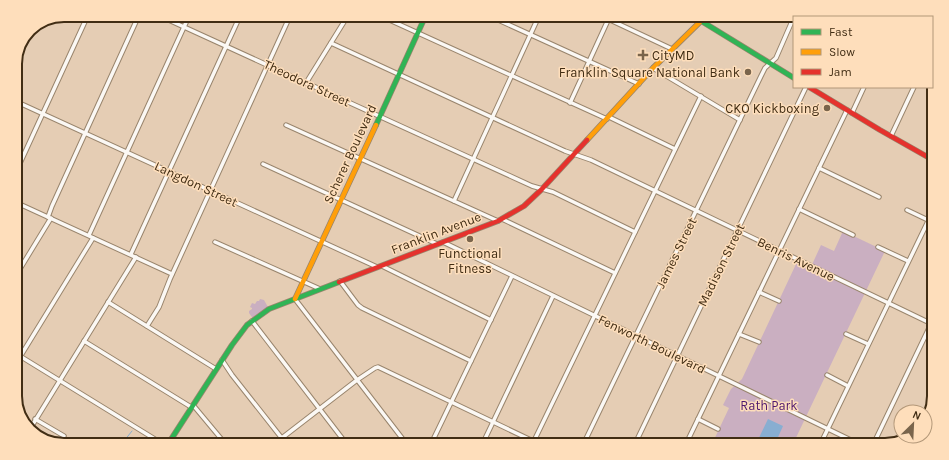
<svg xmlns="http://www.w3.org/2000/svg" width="949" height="460" viewBox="0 0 949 460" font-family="Karla,sans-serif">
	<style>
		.green { fill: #caafc1 }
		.water { fill: #88aed1 }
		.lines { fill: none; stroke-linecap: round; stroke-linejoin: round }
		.stream { stroke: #88aed1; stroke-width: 1 }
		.street-casing { stroke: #99856d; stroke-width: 5.5 }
		.fast-casing { stroke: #99856d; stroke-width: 6 }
		.slow-casing { stroke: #99856d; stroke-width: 6 }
		.jam-casing { stroke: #99856d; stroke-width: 6 }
		.street { stroke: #fbf8f4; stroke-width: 3.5 }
		.fast { stroke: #30b455; stroke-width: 4.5 }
		.slow { stroke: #ff9f0a; stroke-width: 4.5 }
		.jam { stroke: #e5322d; stroke-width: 4.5 }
		.poi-dot { fill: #7a654c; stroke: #fedebb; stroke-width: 1.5 }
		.labels { text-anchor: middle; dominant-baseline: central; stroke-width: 3; stroke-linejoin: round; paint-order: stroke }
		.poi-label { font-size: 13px; fill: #412d14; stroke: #fedebb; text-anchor: end }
		.street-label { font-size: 13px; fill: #412d14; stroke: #fedebb }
		.park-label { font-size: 13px; fill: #4d176e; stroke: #fedebb }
		.rim { fill: none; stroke: #412d14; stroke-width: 2 }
	</style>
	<rect width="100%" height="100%" fill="#e5cdb4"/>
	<g class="green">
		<polygon points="843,231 885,251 793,444 712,444 729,408 723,405 731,389 742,379 797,262 810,269 821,245 834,251"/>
		<polygon points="260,299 264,300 269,309 254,320 249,313 249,311 252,309 252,308 250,307 252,303 255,304 257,301 259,301"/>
	</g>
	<polygon class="water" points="768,419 783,426 775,444 756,444"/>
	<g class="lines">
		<polyline class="stream" points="124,441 132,431"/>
		<g class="street-casing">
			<g id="street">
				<polyline points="160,16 532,186 553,192 635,232"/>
				<polyline points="383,17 607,119"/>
				<polyline points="494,18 639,84"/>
				<polyline points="606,18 672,49"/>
				<polyline points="331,43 565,151 591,160 930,323"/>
				<polyline points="15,61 30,29"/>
				<polyline points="653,68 740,120"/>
				<polyline points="306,83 347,17"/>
				<polyline points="15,101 377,267"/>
				<polyline points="570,103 609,18"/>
				<polyline points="852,113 864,87"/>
				<polyline points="609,117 675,149"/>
				<polyline points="286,125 498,221"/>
				<polyline points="891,136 914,87"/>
				<polyline points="263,164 437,244"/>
				<polyline points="819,168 879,197"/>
				<polyline points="15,174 88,15"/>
				<polyline points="454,201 538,18"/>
				<polyline points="15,202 172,274"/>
				<polyline points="799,209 853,235"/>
				<polyline points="907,210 928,220"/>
				<polyline points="48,217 52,206 139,15"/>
				<polyline points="502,219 615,273"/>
				<polyline points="89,235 189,16"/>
				<polyline points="215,242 320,289"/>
				<polyline points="443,242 861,445"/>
				<polyline points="878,247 908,261"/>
				<polyline points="131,254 240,16"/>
				<polyline points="382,266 491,320"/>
				<polyline points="15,277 51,218"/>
				<polyline points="340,281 358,305 362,308 471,361"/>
				<polyline points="759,292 779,301"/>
				<polyline points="295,299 405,442"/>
				<polyline points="108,302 216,369"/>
				<polyline points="252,321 345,442"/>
				<polyline points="147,326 159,307 170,279 290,16"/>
				<polyline points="739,334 759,342"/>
				<polyline points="846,334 868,344"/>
				<polyline points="84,341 191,407"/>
				<polyline points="15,353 158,441"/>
				<polyline points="222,360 232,375 284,441"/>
				<polyline points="15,365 93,238"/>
				<polyline points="827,375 848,386"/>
				<polyline points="193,405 223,441"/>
				<polyline points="35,419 64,436"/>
				<polyline points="698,419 718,429"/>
				<polyline points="30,429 136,257"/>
				<polyline points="278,441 357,380 375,368 378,367 535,442"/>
				<polyline points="432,442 512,276"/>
				<polyline points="483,443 553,296"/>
				<polyline points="533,443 701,96"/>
				<polyline points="584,443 761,76 765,68 776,58 793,19"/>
				<polyline points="635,444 806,87"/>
				<polyline points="686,444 847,110"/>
				<polyline points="820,445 932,213"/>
				<polyline points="873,445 930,326"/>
			</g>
		</g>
		<g class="fast-casing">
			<g id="fast">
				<polyline points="698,19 794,78"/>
				<polyline points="376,125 425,17"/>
				<polyline points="170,441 232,345 247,325 269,309 339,282"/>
			</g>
		</g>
		<g class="slow-casing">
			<g id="slow">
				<polyline points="587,140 653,68 703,19"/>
				<polyline points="295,299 376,125"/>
			</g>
		</g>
		<g class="jam-casing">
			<g id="jam">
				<polyline points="809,87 880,130 933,160"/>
				<polyline points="339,282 498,221 524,206 542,189 587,140"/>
			</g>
		</g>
		<use href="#street" class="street"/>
		<use href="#fast" class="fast"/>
		<use href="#slow" class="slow"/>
		<use href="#jam" class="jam"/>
	</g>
	<g class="poi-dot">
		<path d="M641 49h4v4h4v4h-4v4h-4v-4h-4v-4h4z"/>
		<circle cx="748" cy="72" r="4"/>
		<circle cx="827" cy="108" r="4"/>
		<circle cx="470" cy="239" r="4"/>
	</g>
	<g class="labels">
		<g class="poi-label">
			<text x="652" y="55" text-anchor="start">CityMD</text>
			<text x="740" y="72">Franklin Square National Bank</text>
			<text x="819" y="108">CKO Kickboxing</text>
			<text x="470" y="253" text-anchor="middle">Functional<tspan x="470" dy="15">Fitness</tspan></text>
		</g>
		<g class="street-label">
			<text transform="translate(307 83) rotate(25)">Theodora Street</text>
			<text transform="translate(350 154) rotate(-65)">Scherer Boulevard</text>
			<text transform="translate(196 184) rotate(25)">Langdon Street</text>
			<text transform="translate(436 233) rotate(-21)">Franklin Avenue</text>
			<text transform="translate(676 253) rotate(-64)">James Street</text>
			<text transform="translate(796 259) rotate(26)">Benris Avenue</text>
			<text transform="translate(721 265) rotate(-64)">Madison Street</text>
			<text transform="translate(652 344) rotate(26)">Fenworth Boulevard</text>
		</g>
		<g class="park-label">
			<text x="769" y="405">Rath Park</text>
		</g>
	</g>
	<path d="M0 0H949V460H0ZM64 22H885A42 42 0 0 1 927 64V396A42 42 0 0 1 885 438H64A42 42 0 0 1 22 396V64A42 42 0 0 1 64 22Z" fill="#fedebb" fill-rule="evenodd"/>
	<path class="rim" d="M64 22H885A42 42 0 0 1 927 64V396A42 42 0 0 1 885 438H64A42 42 0 0 1 22 396V64A42 42 0 0 1 64 22Z"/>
	<rect x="793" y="16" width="140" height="72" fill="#fedebb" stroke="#b29778"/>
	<rect x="801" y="29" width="20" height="6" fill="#30b455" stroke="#b29778"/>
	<text x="829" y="36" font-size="12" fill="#412d14">Fast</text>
	<rect x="801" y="49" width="20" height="6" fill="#ff9f0a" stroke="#b29778"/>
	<text x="829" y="56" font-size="12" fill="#412d14">Slow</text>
	<rect x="801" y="69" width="20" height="6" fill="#e5322d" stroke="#b29778"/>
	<text x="829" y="76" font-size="12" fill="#412d14">Jam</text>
	<g transform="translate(913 424) rotate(24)"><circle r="19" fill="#fedebb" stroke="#b29778"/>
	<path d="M0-3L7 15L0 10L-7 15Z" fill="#7a654c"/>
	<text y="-6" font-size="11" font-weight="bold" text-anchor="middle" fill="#412d14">N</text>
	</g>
</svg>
